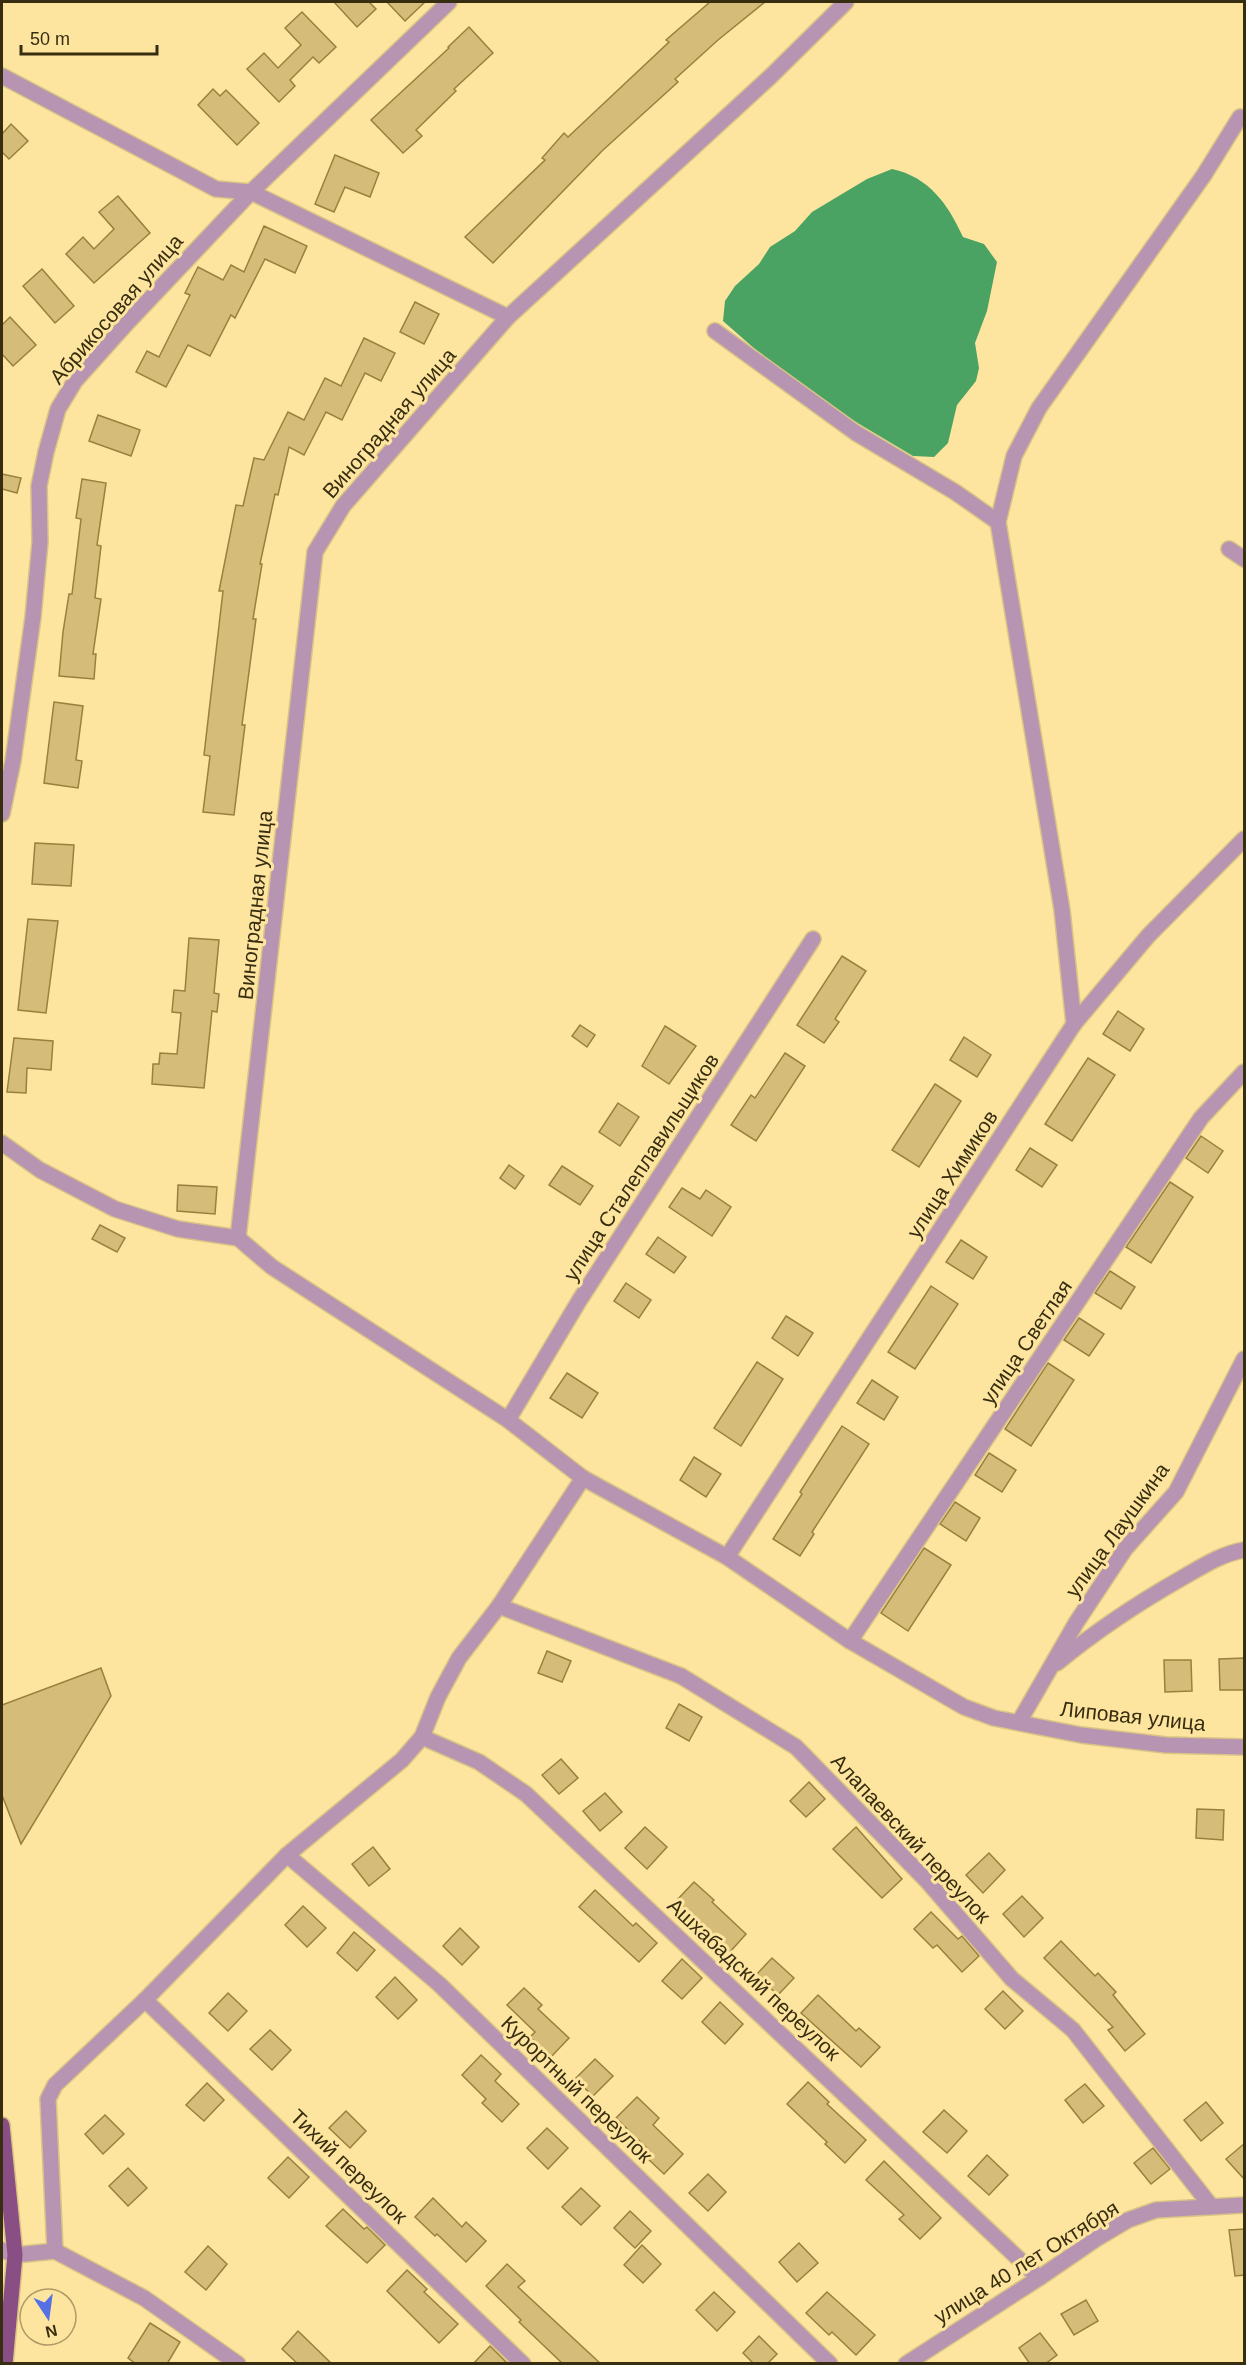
<svg xmlns="http://www.w3.org/2000/svg" width="1246" height="2365" viewBox="0 0 1246 2365" font-family="Arial,sans-serif">
	<style>
		.water { fill: #4ba363 }
		.building { fill: #d5bc78; stroke: #99813d; stroke-width: 1.5 }
		.lines { fill: none; stroke-linecap: round; stroke-linejoin: round }
		.minor-casing { stroke: #dac485; stroke-width: 18 }
		.major-casing { stroke: #dac485; stroke-width: 18 }
		.minor { stroke: #b694b2; stroke-width: 15 }
		.major { stroke: #894e84; stroke-width: 15 }
		.labels { text-anchor: middle; dominant-baseline: central; stroke-width: 6; stroke-linejoin: round; paint-order: stroke }
		.street-label { font-size: 21px; fill: #372d10; stroke: #fee59f }
	</style>
	<rect width="100%" height="100%" fill="#fee59f"/>
	<path class="water" d="M892,169C929,177 948,204 963,237L984,244L997,262L987,311L975,343L979,368L976,381L957,405L948,443L934,457L913,456L834,409L780,371L723,321L725,301L735,286L759,264L770,247L795,231L812,212L867,179Z"/>
	<g class="building">
		<polygon points="334,2 369,2 376,9 357,27"/>
		<polygon points="387,2 425,2 405,21"/>
		<polygon points="710,2 765,2 718,40 675,79 678,82 602,151 493,263 465,237 545,160 542,158 564,133 568,137 669,42 666,40"/>
		<polygon points="302,12 336,47 319,63 313,57 290,80 295,86 279,102 247,69 264,53 278,68 301,45 285,28"/>
		<polygon points="469,27 493,53 454,89 456,91 416,130 422,136 403,153 371,120 449,48 448,47"/>
		<polygon points="213,89 220,96 226,90 259,123 237,145 198,105"/>
		<polygon points="11,124 28,141 9,159 2,152 2,134"/>
		<polygon points="335,155 379,173 370,197 345,187 334,212 315,204"/>
		<polygon points="118,196 150,233 94,283 66,254 83,237 94,249 114,229 99,212"/>
		<polygon points="264,226 307,246 295,273 265,259 235,318 231,315 210,356 188,345 166,387 136,372 147,351 159,357 190,295 185,293 198,267 223,280 231,265 244,272"/>
		<polygon points="42,269 74,306 55,323 23,286"/>
		<polygon points="415,302 439,314 424,344 400,332"/>
		<polygon points="10,317 36,345 13,366 2,354 2,325"/>
		<polygon points="364,338 395,353 381,381 365,373 342,420 326,412 304,455 289,447 278,495 275,494 260,564 262,564 253,619 256,619 242,725 245,725 234,815 203,812 210,756 204,755 223,591 219,591 236,505 243,506 254,458 264,460 288,412 304,420 325,378 341,386"/>
		<polygon points="98,415 140,430 131,456 89,441"/>
		<polygon points="2,474 21,478 17,493 2,489"/>
		<polygon points="82,479 106,483 97,545 101,546 95,598 101,599 93,654 96,654 94,679 59,676 63,632 69,594 72,594 81,519 76,518"/>
		<polygon points="54,702 83,706 76,760 82,761 78,788 44,783"/>
		<polygon points="35,843 74,845 71,886 32,884"/>
		<polygon points="28,919 58,921 46,1013 18,1010"/>
		<polygon points="189,938 219,940 214,993 219,994 217,1012 212,1011 204,1088 152,1084 153,1064 159,1064 160,1053 177,1054 181,1013 172,1012 174,990 185,991"/>
		<polygon points="842,956 866,971 835,1019 839,1022 824,1043 797,1025"/>
		<polygon points="1118,1011 1144,1029 1130,1051 1103,1034"/>
		<polygon points="580,1025 595,1035 587,1047 572,1036"/>
		<polygon points="665,1026 696,1046 669,1084 642,1066"/>
		<polygon points="964,1037 991,1055 977,1077 950,1060"/>
		<polygon points="14,1038 53,1041 51,1070 27,1068 26,1093 7,1092"/>
		<polygon points="785,1053 805,1066 756,1141 731,1125 751,1095 755,1098"/>
		<polygon points="1088,1058 1115,1075 1072,1141 1045,1124"/>
		<polygon points="935,1084 961,1101 919,1167 892,1150"/>
		<polygon points="618,1103 639,1117 620,1146 599,1132"/>
		<polygon points="1201,1136 1223,1151 1208,1173 1186,1158"/>
		<polygon points="1030,1148 1057,1165 1042,1187 1016,1170"/>
		<polygon points="509,1165 524,1176 515,1189 500,1178"/>
		<polygon points="562,1166 593,1186 580,1205 549,1185"/>
		<polygon points="1170,1182 1193,1197 1151,1263 1126,1247"/>
		<polygon points="178,1185 217,1187 215,1214 177,1211"/>
		<polygon points="682,1188 700,1199 706,1190 731,1207 712,1236 669,1207"/>
		<polygon points="100,1225 125,1238 117,1252 92,1239"/>
		<polygon points="658,1237 686,1257 674,1273 646,1254"/>
		<polygon points="961,1240 987,1257 973,1279 946,1262"/>
		<polygon points="1110,1271 1135,1287 1121,1309 1095,1293"/>
		<polygon points="626,1283 651,1300 639,1318 614,1301"/>
		<polygon points="931,1286 958,1304 915,1369 888,1352"/>
		<polygon points="786,1316 813,1333 798,1356 772,1338"/>
		<polygon points="1079,1318 1104,1334 1089,1356 1064,1340"/>
		<polygon points="757,1362 783,1379 741,1446 714,1428"/>
		<polygon points="1048,1363 1074,1380 1031,1446 1005,1429"/>
		<polygon points="567,1373 598,1393 582,1418 550,1398"/>
		<polygon points="872,1380 898,1397 884,1420 857,1403"/>
		<polygon points="842,1426 869,1444 812,1532 814,1534 800,1556 773,1539 802,1494 800,1492"/>
		<polygon points="989,1453 1016,1470 1002,1492 975,1475"/>
		<polygon points="694,1457 721,1474 706,1497 680,1480"/>
		<polygon points="955,1502 980,1518 966,1541 940,1524"/>
		<polygon points="924,1548 951,1565 908,1631 881,1613"/>
		<polygon points="547,1651 571,1661 562,1682 538,1673"/>
		<polygon points="1245,1658 1245,1690 1220,1690 1219,1659"/>
		<polygon points="1164,1660 1191,1660 1192,1691 1165,1692"/>
		<polygon points="101,1668 111,1696 21,1844 2,1795 2,1705"/>
		<polygon points="679,1704 702,1717 689,1741 666,1728"/>
		<polygon points="561,1759 578,1778 559,1794 542,1775"/>
		<polygon points="809,1782 825,1799 806,1817 790,1801"/>
		<polygon points="605,1793 622,1812 600,1831 583,1811"/>
		<polygon points="1197,1809 1224,1810 1223,1840 1196,1838"/>
		<polygon points="645,1827 667,1847 647,1869 625,1848"/>
		<polygon points="856,1827 902,1879 882,1898 833,1849"/>
		<polygon points="373,1847 390,1869 369,1886 352,1864"/>
		<polygon points="989,1853 1005,1870 983,1893 966,1875"/>
		<polygon points="694,1882 714,1900 712,1902 746,1934 730,1952 677,1900"/>
		<polygon points="595,1890 633,1926 636,1923 657,1943 639,1962 579,1907"/>
		<polygon points="1022,1896 1043,1918 1024,1937 1003,1914"/>
		<polygon points="303,1906 326,1928 307,1947 285,1925"/>
		<polygon points="931,1912 958,1939 962,1936 979,1956 962,1972 937,1945 933,1948 914,1929"/>
		<polygon points="460,1928 479,1947 462,1965 443,1946"/>
		<polygon points="354,1932 375,1950 357,1971 337,1953"/>
		<polygon points="1061,1941 1095,1976 1098,1973 1116,1992 1113,1995 1145,2034 1125,2051 1108,2030 1113,2027 1044,1958"/>
		<polygon points="772,1958 794,1978 778,1995 756,1975"/>
		<polygon points="682,1959 702,1978 682,1999 662,1981"/>
		<polygon points="395,1977 417,2000 398,2019 376,1997"/>
		<polygon points="524,1988 542,2005 538,2009 569,2038 551,2057 530,2037 535,2032 507,2005"/>
		<polygon points="1003,1991 1023,2011 1005,2029 985,2009"/>
		<polygon points="228,1993 247,2011 228,2031 209,2013"/>
		<polygon points="818,1995 856,2031 859,2028 880,2047 861,2067 801,2013"/>
		<polygon points="720,2002 743,2024 725,2044 702,2022"/>
		<polygon points="270,2030 291,2050 272,2070 250,2049"/>
		<polygon points="481,2055 501,2074 495,2081 519,2104 502,2122 482,2103 486,2099 462,2075"/>
		<polygon points="595,2059 613,2076 593,2096 575,2079"/>
		<polygon points="808,2082 829,2102 827,2104 866,2140 845,2163 825,2144 827,2142 787,2104"/>
		<polygon points="207,2083 224,2100 204,2121 186,2105"/>
		<polygon points="1085,2084 1104,2106 1083,2123 1065,2100"/>
		<polygon points="637,2097 659,2118 653,2125 683,2154 664,2174 645,2156 650,2151 616,2118"/>
		<polygon points="1206,2102 1223,2123 1201,2141 1184,2120"/>
		<polygon points="944,2110 967,2131 947,2153 923,2132"/>
		<polygon points="346,2111 366,2131 350,2148 329,2128"/>
		<polygon points="105,2115 124,2134 103,2154 85,2134"/>
		<polygon points="547,2128 568,2148 548,2169 527,2148"/>
		<polygon points="1245,2143 1245,2180 1226,2159"/>
		<polygon points="1153,2148 1170,2169 1151,2184 1134,2163"/>
		<polygon points="987,2155 1008,2175 989,2195 968,2176"/>
		<polygon points="288,2157 309,2177 289,2198 268,2178"/>
		<polygon points="884,2161 941,2218 920,2239 899,2219 904,2215 866,2180"/>
		<polygon points="128,2168 147,2188 128,2206 109,2186"/>
		<polygon points="708,2174 726,2192 708,2211 689,2193"/>
		<polygon points="581,2188 600,2206 581,2225 562,2207"/>
		<polygon points="433,2198 462,2227 466,2222 486,2241 466,2262 437,2234 435,2236 415,2217"/>
		<polygon points="343,2209 364,2229 367,2227 385,2245 367,2263 326,2226"/>
		<polygon points="630,2211 651,2231 635,2248 614,2228"/>
		<polygon points="1245,2229 1245,2275 1235,2276 1229,2230"/>
		<polygon points="799,2243 818,2263 797,2282 779,2262"/>
		<polygon points="642,2245 661,2264 643,2283 624,2265"/>
		<polygon points="208,2246 227,2264 206,2290 185,2272"/>
		<polygon points="507,2264 525,2281 518,2287 601,2364 563,2364 519,2322 521,2320 486,2286"/>
		<polygon points="407,2270 427,2289 424,2292 458,2324 439,2343 387,2291"/>
		<polygon points="714,2292 735,2312 717,2331 696,2310"/>
		<polygon points="827,2292 875,2335 856,2355 832,2332 829,2335 806,2313"/>
		<polygon points="1086,2300 1098,2321 1074,2335 1061,2314"/>
		<polygon points="150,2323 180,2342 167,2364 136,2364 128,2358"/>
		<polygon points="298,2331 332,2364 298,2364 282,2349"/>
		<polygon points="1040,2333 1057,2355 1045,2364 1030,2364 1019,2348"/>
		<polygon points="759,2336 777,2354 767,2364 754,2364 743,2353"/>
		<polygon points="490,2346 508,2364 473,2364"/>
	</g>
	<g class="lines">
		<g class="minor-casing">
			<g id="minor">
				<polyline points="2,76 216,189 251,192 508,317"/>
				<polyline points="715,331 856,433 955,492 998,522"/>
				<polyline points="1229,549 1244,559"/>
				<polyline points="2,814 13,761 33,617 40,542 39,486 46,452 58,409 75,381 127,323 251,192 449,2"/>
				<polyline points="1074,1024 1062,910 998,522 1014,456 1039,408 1204,175 1240,117"/>
				<polyline points="2,1143 40,1170 115,1209 178,1229 238,1238 272,1267 508,1420 583,1478 727,1557 850,1641 964,1707 994,1718 1081,1735 1166,1745 1244,1747"/>
				<polyline points="238,1238 315,552 343,506 508,317 770,77 846,2"/>
				<polyline points="508,1420 579,1301 813,939"/>
				<polyline points="727,1557 1074,1024 1148,936 1244,839"/>
				<polyline points="499,1606 681,1676 796,1747 928,1882 1012,1979 1073,2030 1211,2206"/>
				<polyline points="850,1641 1201,1118 1244,1072"/>
				<path d="M1057,1663C1096,1631 1138,1603 1182,1578C1203,1566 1221,1554 1244,1550"/>
				<polyline points="1019,1722 1076,1623 1125,1549 1176,1492 1244,1359"/>
				<polyline points="422,1737 479,1762 526,1794 1039,2278"/>
				<polyline points="287,1855 439,1984 830,2364"/>
				<polyline points="145,2000 523,2364"/>
				<polyline points="2,2250 15,2255 55,2251 144,2298 238,2364"/>
				<polyline points="55,2251 48,2099 55,2085 145,2000 287,1855 402,1760 422,1737 438,1697 459,1658 499,1606 583,1478"/>
				<polyline points="906,2364 1039,2278 1096,2239 1128,2220 1156,2210 1244,2205"/>
			</g>
		</g>
		<g class="major-casing">
			<polyline id="major" points="2,2125 15,2255 5,2364"/>
		</g>
		<use href="#minor" class="minor"/>
		<use href="#major" class="major"/>
	</g>
	<g class="labels">
		<g class="street-label">
			<text transform="translate(116 309) rotate(-49)">Абрикосовая улица</text>
			<text transform="translate(389 423) rotate(-49)">Виноградная улица</text>
			<text transform="translate(255 905) rotate(-84)">Виноградная улица</text>
			<text transform="translate(641 1167) rotate(-57)">улица Сталеплавильщиков</text>
			<text transform="translate(952 1174) rotate(-57)">улица Химиков</text>
			<text transform="translate(1026 1342) rotate(-56)">улица Светлая</text>
			<text transform="translate(1117 1530) rotate(-54)">улица Лаушкина</text>
			<text transform="translate(1133 1716) rotate(6)">Липовая улица</text>
			<text transform="translate(911 1838) rotate(47)">Алапаевский переулок</text>
			<text transform="translate(754 1979) rotate(43)">Ашхабадский переулок</text>
			<text transform="translate(577 2089) rotate(44)">Курортный переулок</text>
			<text transform="translate(349 2166) rotate(44)">Тихий переулок</text>
			<text transform="translate(1026 2262) rotate(-32)">улица 40 лет Октября</text>
		</g>
	</g>
	<rect width="1246" height="2365" fill="none" stroke="#372d10" stroke-width="6"/>
	<g transform="translate(48 2317) rotate(167)"><circle r="28" fill="#fee59f" stroke="#ae9b66" stroke-width="1.5"/>
	<path d="M0-4.5L10 22L0 15L-10 22Z" fill="#5570e5"/>
	<text y="-9" font-size="16" font-weight="bold" text-anchor="middle" fill="#372d10">N</text>
	</g>
	<path d="M21 45v9h136v-9" fill="none" stroke="#372d10" stroke-width="3"/>
	<text x="30" y="45" font-size="18" fill="#372d10" stroke="#fee59f" stroke-width="4.5" paint-order="stroke">50 m</text>
</svg>
